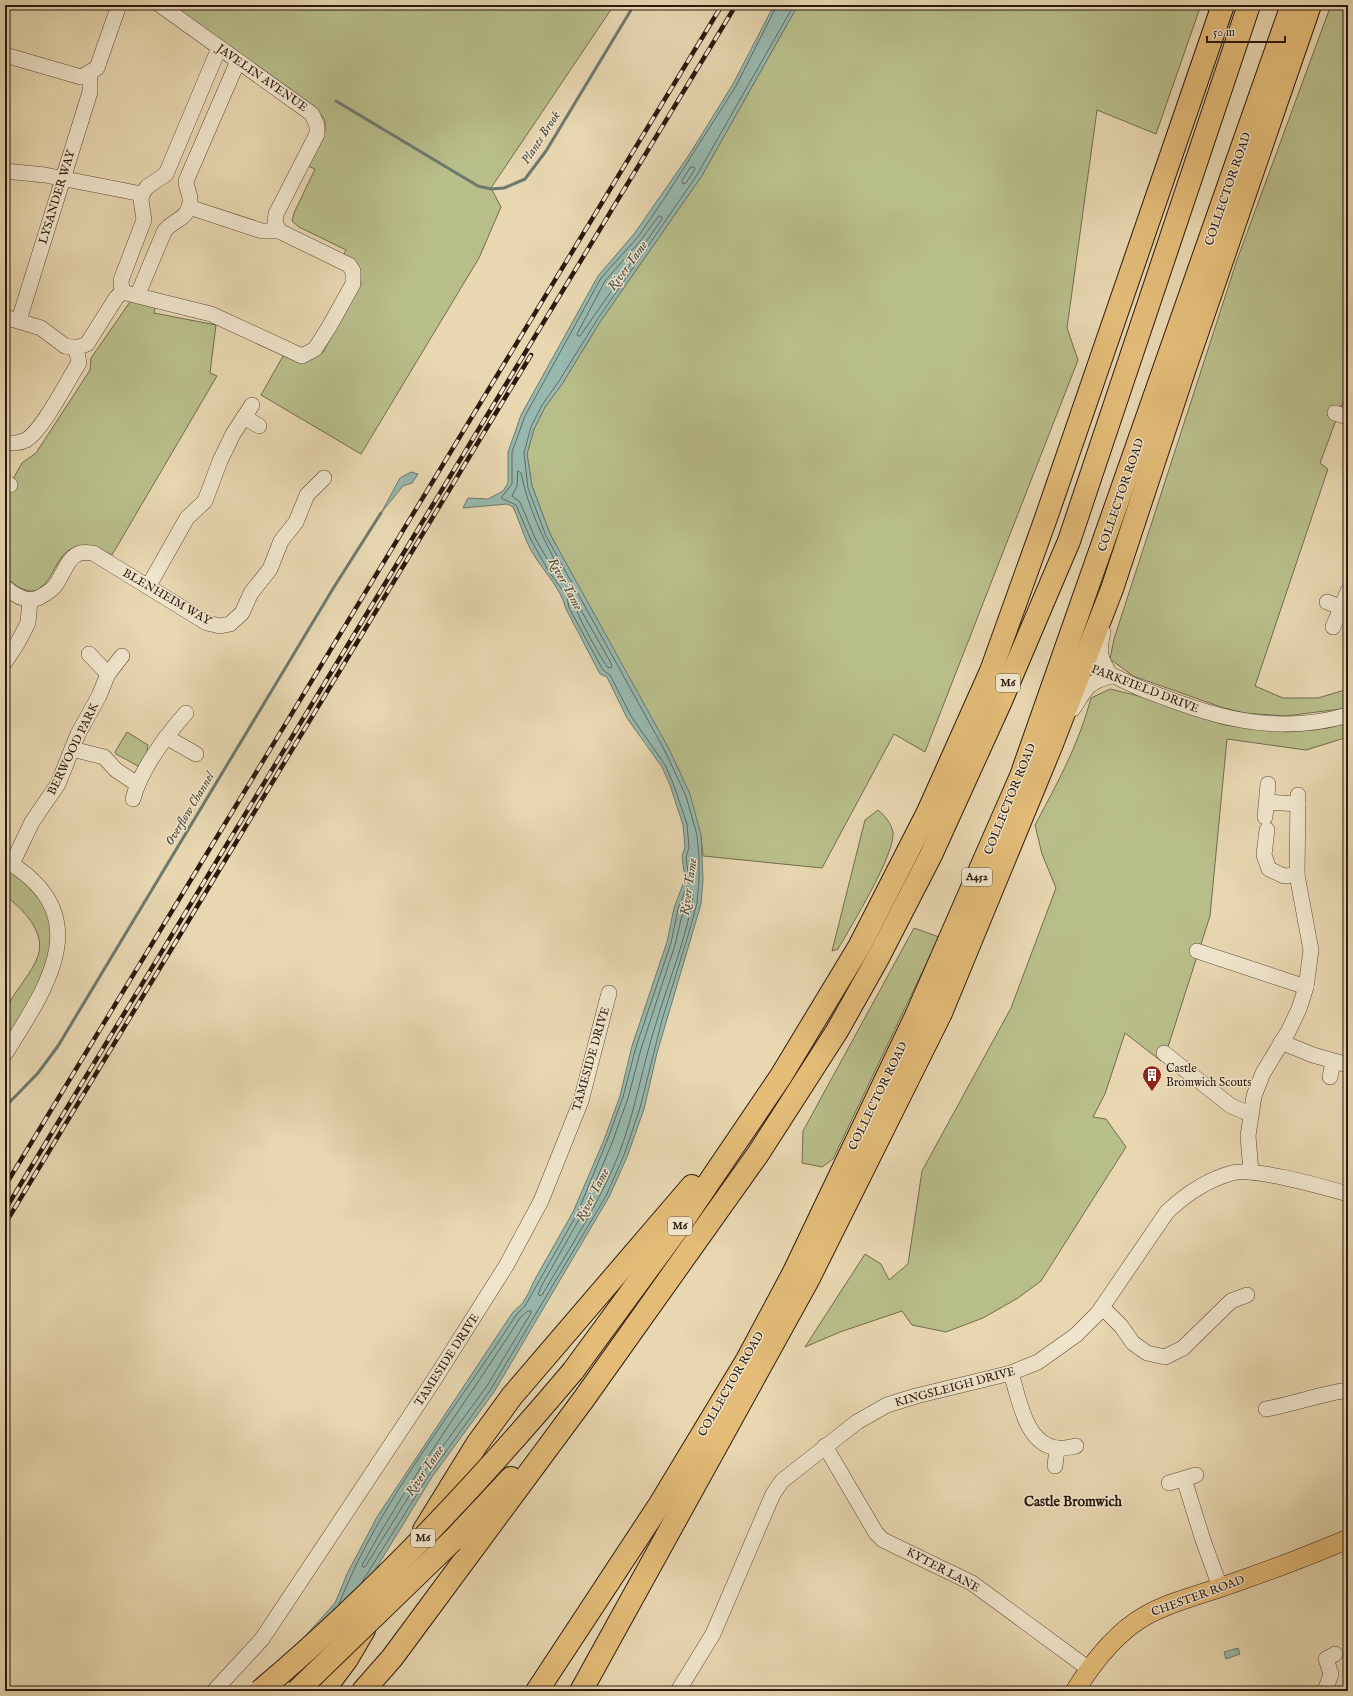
<svg xmlns="http://www.w3.org/2000/svg" width="1353" height="1696" viewBox="0 0 1353 1696" font-family="'IM FELL English',serif">
	<style>
		.green { fill: #b8be8a; stroke: #726c4d }
		.water { fill: #97b9af; stroke: #6c796f }
		.lines { fill: none; stroke-linecap: round; stroke-linejoin: round }
		.shore { stroke: #626960; stroke-width: 1 }
		.stream { stroke: #6c796f; stroke-width: 3 }
		.minor-casing { stroke: #5b4838; stroke-width: 16 }
		.major-casing { stroke: #2c1910; stroke-width: 20 }
		.highway-casing { stroke: #2c1910; stroke-width: 24 }
		.minor { stroke: #f0e5cc; stroke-width: 15 }
		.major { stroke: #e4bc78; stroke-width: 19 }
		.highway { stroke: #e4bc78; stroke-width: 22 }
		.rail-casing { stroke: #2c1910; stroke-width: 4.5 }
		.rail { stroke: #f0e5cc; stroke-width: 3; stroke-dasharray: 9; stroke-linecap: butt }
		.highway-bridge-casing { stroke: #2c1910; stroke-width: 24; stroke-linecap: butt }
		.highway-bridge { stroke: #e4bc78; stroke-width: 22 }
		.labels { text-anchor: middle; dominant-baseline: central; stroke-width: 3; stroke-linejoin: round; paint-order: stroke }
		.shield { fill: #f0e5cc; stroke: #675648; stroke-width: 1 }
		.shield-label { font-size: 11px; font-weight: bold; fill: #2c1910 }
		.street-label { font-size: 12px; fill: #2c1910; stroke: #f0e5cc }
		.poi-label { font-size: 12px; fill: #2c1910; stroke: #f0e5cc; text-anchor: start }
		.water-label { font-size: 13px; font-style: italic; fill: #4c4940; stroke: #f0e5cc }
		.quarter-label { font-size: 14px; font-weight: bold; fill: #2c1910; stroke: #f0e5cc }
	</style>
	<rect width="100%" height="100%" fill="#e8d7b1"/>
	<filter id="stains"><feTurbulence type="fractalNoise" baseFrequency=".005" numOctaves="4"/><feColorMatrix values="0 0 0 0 .2 0 0 0 0 .09 0 0 0 0 .02 0 0 0 .5 -.17"/></filter>
	<radialGradient id="worn" r=".72"><stop offset=".6" stop-color="#630" stop-opacity="0"/><stop offset="1" stop-color="#630" stop-opacity=".3"/></radialGradient>
	<g class="green">
		<polygon points="168,5 614,5 491,188 501,207 479,258 361,454 261,395 283,356 300,361 312,359 323,352 361,284 360,272 343,256 346,250 299,227 292,221 294,213 315,169 308,166 325,131 325,120 314,108"/>
		<polygon points="798,5 1201,5 1156,134 1097,110 1067,328 1078,360 925,752 894,734 822,868 703,856 701,835 680,772 550,534 532,486 527,454 534,429 545,407 562,384 600,322 701,177"/>
		<polygon points="1331,5 1348,5 1348,388 1320,463 1328,469 1255,686 1283,698 1318,698 1348,689 1348,708 1286,716 1244,713 1221,707 1133,676 1110,659 1114,639 1237,260"/>
		<path d="M132,299L156,304L154,313L216,325L210,373L217,376L112,555C106,552 98,547 92,547C85,546 77,546 71,549C53,557 49,601 23,589C16,587 10,580 5,577V493L22,463L36,453L90,370L91,358Z"/>
		<path d="M1110,689L1139,696L1224,725L1287,732L1328,728L1348,722V737L1306,750L1227,739L1210,916L1167,1050L1161,1061L1125,1033L1105,1094L1093,1117L1106,1119L1126,1147L1041,1281L1018,1298L983,1318L946,1332L912,1325L902,1311L840,1332L805,1347L865,1254L881,1264L889,1280L908,1264L922,1171L1011,1008L1056,888L1042,854L1035,825C1057,784 1079,744 1091,698Z"/>
		<path d="M127,732L148,745C147,752 145,762 138,766L116,754L115,752Z"/>
		<path d="M878,810C885,816 891,823 893,832C896,853 850,928 838,949L832,951L865,820Z"/>
		<path d="M5,867L21,876L45,907L53,931L48,970L5,1043C5,1034 2,1018 6,1010C13,992 32,974 38,956C46,931 23,910 5,895Z"/>
		<polygon points="914,928 939,937 833,1159 822,1167 802,1163 803,1131"/>
	</g>
	<g class="water">
		<path d="M774,5H798L701,177L600,322L562,384L545,407L534,429L527,454L532,486L550,534L669,749L690,794L701,835L703,880L701,904L657,1053L644,1109L627,1157L609,1197L494,1392L432,1477L342,1624L277,1691H248L298,1644L335,1603L347,1574L377,1517L513,1312L522,1304L528,1294L534,1281L573,1212L604,1140L620,1096L632,1046L667,942L674,908L685,879L682,856L685,847L683,825L670,785L662,767L627,718L607,677L600,674L566,609C560,584 537,566 527,542C522,530 518,518 513,507L507,504L463,508L468,498L488,499L503,491L508,483V452L521,415L598,276L634,234L689,155L733,84Z"/>
		<polygon points="411,472 418,474 412,483 403,486 381,513 400,478"/>
		<polygon points="1238,1648 1240,1654 1226,1659 1224,1652"/>
	</g>
	<g class="lines">
		<g class="shore">
			<polygon points="691,167 694,167 695,169 686,183 683,184 682,181"/>
			<polygon points="659,216 661,216 662,219 580,336 578,336 577,334 605,281 641,240"/>
			<path d="M518,471L521,473C528,507 543,539 560,570L559,573L553,569L535,538L520,502L512,496L517,486Z"/>
			<path d="M575,602L577,603L612,665L611,668L607,667C601,657 572,609 575,602Z"/>
			<path d="M691,892L693,894C689,931 669,980 658,1017C643,1062 636,1109 619,1154C599,1204 569,1249 542,1295L540,1296L538,1294L542,1285L581,1216L612,1143L628,1098L641,1049L675,945L683,911L688,894Z"/>
			<path d="M528,1311H531V1313L487,1386L424,1472L365,1567H363L362,1565C409,1479 467,1401 520,1318Z"/>
			<polyline points="362,1582 429,1475 491,1389 606,1196 624,1155 640,1108 662,1020 690,929 697,903 699,880 699,856 697,835 686,796 665,751 546,536 528,488 524,453 531,427 542,405 559,381 597,320 697,175 794,5"/>
			<path d="M339,1604C379,1501 457,1408 516,1315L525,1306L577,1214L607,1141L623,1097L636,1047L671,943L678,909L689,880L686,857L689,848L687,824L673,783L665,765L631,716L610,675L603,670L569,608L567,596L549,572L531,540L516,505L501,498L512,484V452L525,416L601,278L638,237L664,199L736,86L777,5"/>
		</g>
		<g class="stream">
			<polyline points="336,101 478,186 491,189 504,188 525,179 546,151 634,5"/>
			<polyline points="5,1107 38,1073 58,1046 334,587 381,513"/>
		</g>
		<g class="minor-casing">
			<g id="minor">
				<polyline points="5,55 81,77 97,68 119,5"/>
				<polyline points="5,171 45,175 142,194"/>
				<polyline points="189,207 262,231 279,231"/>
				<polyline points="122,292 121,280 144,220 141,200 142,194 147,187 166,174 219,48"/>
				<path d="M138,294L164,232C172,219 188,221 190,202C191,194 186,189 186,181L238,61"/>
				<polyline points="5,317 41,328 65,346 76,348 87,344 116,298 122,292 211,314 302,356 315,349 329,327 353,284 353,271 349,265 279,231 275,222 276,214 317,134 317,126 312,114 160,5"/>
				<polyline points="19,320 90,92 90,73"/>
				<polyline points="1335,413 1348,417"/>
				<polyline points="244,417 259,426"/>
				<path d="M5,442C11,444 20,443 26,440C43,430 67,381 79,363L76,348"/>
				<polyline points="5,482 10,485"/>
				<path d="M5,587C14,595 26,603 38,598C44,595 49,592 54,587C63,577 66,558 80,553C84,552 89,553 93,553L207,623L220,626L230,624L242,613L251,593L270,569L281,541L296,522L307,495L324,478"/>
				<polyline points="148,587 187,518 205,501 220,461 233,434 252,405"/>
				<polyline points="1327,602 1341,607"/>
				<polyline points="1333,627 1348,591"/>
				<path d="M1103,632C1098,653 1100,658 1111,676"/>
				<polyline points="89,654 108,674"/>
				<polyline points="5,662 17,644 28,623 30,600"/>
				<path d="M1083,665C1104,669 1122,681 1142,689C1212,716 1273,737 1348,715"/>
				<path d="M1073,709C1086,689 1086,683 1111,676"/>
				<polyline points="166,737 196,754"/>
				<polyline points="72,749 104,757 116,770 137,784"/>
				<path d="M133,799C141,768 165,737 186,713"/>
				<polyline points="1267,802 1298,804"/>
				<polyline points="1265,817 1268,784"/>
				<polyline points="1267,830 1264,855 1269,869 1284,876 1297,875"/>
				<path d="M5,860C99,915 47,987 5,1054"/>
				<polyline points="12,864 32,822 58,784 78,734 99,696 108,674 122,656"/>
				<polyline points="1197,951 1306,987"/>
				<polyline points="1281,1042 1313,1055 1348,1065"/>
				<polyline points="1164,1053 1231,1106 1250,1114"/>
				<polyline points="1330,1077 1333,1062"/>
				<polyline points="1251,1172 1248,1136 1254,1096 1263,1073 1288,1032 1299,1009 1306,987 1311,950 1297,875 1298,795"/>
				<polyline points="1102,1307 1121,1326 1133,1343 1147,1353 1165,1357 1183,1348 1231,1301 1247,1295"/>
				<path d="M1011,1373C1019,1398 1025,1444 1057,1448C1063,1449 1070,1447 1076,1446"/>
				<path d="M1266,1409C1294,1404 1320,1394 1348,1390"/>
				<polyline points="825,1446 876,1533 883,1540 972,1583 1089,1669"/>
				<polyline points="1055,1466 1057,1448"/>
				<polyline points="1184,1479 1203,1540 1220,1587"/>
				<polyline points="1169,1483 1196,1475"/>
				<polyline points="214,1691 262,1639 434,1380 506,1266 541,1201 581,1101 609,993"/>
				<path d="M678,1691L713,1634L773,1494L782,1481L857,1422L887,1405L916,1396L1011,1373L1038,1362L1076,1335L1098,1313L1167,1212C1186,1194 1206,1180 1232,1173C1255,1167 1323,1187 1348,1194"/>
				<polyline points="1325,1691 1331,1674 1326,1659 1335,1654"/>
			</g>
		</g>
		<g class="major-casing">
			<path id="major" d="M1075,1691C1093,1662 1115,1633 1145,1616C1168,1603 1195,1596 1219,1588C1263,1573 1306,1557 1348,1539"/>
		</g>
		<g class="highway-casing">
			<g id="highway">
				<polyline points="573,1371 678,1228 781,1076 859,947 928,812 991,671 1046,518 1223,5"/>
				<polyline points="424,1530 477,1444 512,1396 692,1186"/>
				<polyline points="452,1541 511,1478"/>
				<polyline points="323,1691 347,1659 364,1630"/>
				<polyline points="363,1691 392,1658 583,1400 758,1154 837,1031 878,958 931,855 1001,701 1069,541 1249,5"/>
				<polyline points="537,1691 660,1504 747,1360 794,1272 916,1016 1021,776 1292,5"/>
				<polyline points="581,1691 808,1280 941,1013 1052,744 1112,589 1184,371 1310,5"/>
			</g>
		</g>
		<use href="#minor" class="minor"/>
		<use href="#major" class="major"/>
		<use href="#highway" class="highway"/>
		<g class="rail-casing">
			<g id="rail">
				<polyline points="5,1186 722,5"/>
				<polyline points="5,1210 736,5"/>
				<polyline points="5,1224 531,355"/>
			</g>
		</g>
		<use href="#rail" class="rail"/>
		<g class="highway-bridge-casing">
			<g id="highway-bridge">
				<path d="M260,1691C374,1595 477,1485 573,1371"/>
				<polyline points="297,1691 452,1541"/>
			</g>
		</g>
		<use href="#highway-bridge" class="highway-bridge"/>
	</g>
	<defs>
		<g id="building-pin" transform="scale(1)"><path d="M0 17L-7.5 6A9.5 9.5 0 1 1 7.5 6Z" fill="#8f2418" stroke="#f0e5cc"/><path d="M-4-6H4V6H1V3H-1V6H-4ZM-2.5-4.3h1.7v1.8h-1.7ZM.8-4.3h1.7v1.8H.8ZM-2.5-1h1.7V.8h-1.7ZM.8-1h1.7V.8H.8Z" fill="#fff"/></g>
	</defs>
	<g fill-rule="evenodd">
		<use href="#building-pin" x="1152" y="1075"/>
	</g>
	<g class="labels">
		<g class="shield">
			<rect x="996" y="674" width="24" height="18" rx="3"/>
			<rect x="962" y="868" width="30" height="18" rx="3"/>
			<rect x="668" y="1217" width="24" height="18" rx="3"/>
			<rect x="411" y="1529" width="24" height="18" rx="3"/>
		</g>
		<g class="shield-label">
			<text x="1008" y="683">M6</text>
			<text x="977" y="877">A452</text>
			<text x="680" y="1226">M6</text>
			<text x="423" y="1538">M6</text>
		</g>
		<g class="street-label">
			<text transform="translate(262 78) rotate(35)">JAVELIN AVENUE</text>
			<text transform="translate(1228 189) rotate(-71)">COLLECTOR ROAD</text>
			<text transform="translate(57 197) rotate(-73)">LYSANDER WAY</text>
			<text transform="translate(1121 495) rotate(-71)">COLLECTOR ROAD</text>
			<text transform="translate(167 597) rotate(30)">BLENHEIM WAY</text>
			<text transform="translate(1145 689) rotate(21)">PARKFIELD DRIVE</text>
			<text transform="translate(73 749) rotate(-64)">BERWOOD PARK</text>
			<text transform="translate(1010 799) rotate(-68)">COLLECTOR ROAD</text>
			<text transform="translate(591 1059) rotate(-74)">TAMESIDE DRIVE</text>
			<text transform="translate(878 1096) rotate(-64)">COLLECTOR ROAD</text>
			<text transform="translate(447 1360) rotate(-57)">TAMESIDE DRIVE</text>
			<text transform="translate(731 1384) rotate(-60)">COLLECTOR ROAD</text>
			<text transform="translate(955 1387) rotate(-15)">KINGSLEIGH DRIVE</text>
			<text transform="translate(943 1570) rotate(28)">KYTER LANE</text>
			<text transform="translate(1198 1596) rotate(-20)">CHESTER ROAD</text>
		</g>
		<g class="poi-label">
			<text x="1166" y="1068">Castle<tspan x="1166" dy="14">Bromwich Scouts</tspan></text>
		</g>
		<g class="water-label">
			<text transform="translate(541 138) rotate(-57)">Plants Brook</text>
			<text transform="translate(628 266) rotate(-54)">River Tame</text>
			<text transform="translate(565 584) rotate(61)">River Tame</text>
			<text transform="translate(190 809) rotate(-59)">Overflow Channel</text>
			<text transform="translate(689 887) rotate(-82)">River Tame</text>
			<text transform="translate(593 1195) rotate(-63)">River Tame</text>
			<text transform="translate(425 1471) rotate(-56)">River Tame</text>
		</g>
		<g class="quarter-label">
			<text x="1073" y="1502">Castle Bromwich</text>
		</g>
	</g>
	<rect width="1353" height="1696" fill="none" stroke="#e8d7b1" stroke-width="20"/>
	<rect x="6" y="6" width="1341" height="1684" fill="none" stroke="#2c1910" stroke-width="2"/>
	<rect x="10" y="10" width="1333" height="1676" fill="none" stroke="#2c1910"/>
	<path d="M1207 36v6h78v-6" fill="none" stroke="#2c1910" stroke-width="2"/>
	<text x="1213" y="36" font-size="12" fill="#2c1910" stroke="#f0e5cc" stroke-width="3" paint-order="stroke">50 m</text>
	<rect width="100%" height="100%" filter="url(#stains)"/>
	<rect width="100%" height="100%" fill="url(#worn)"/>
</svg>
